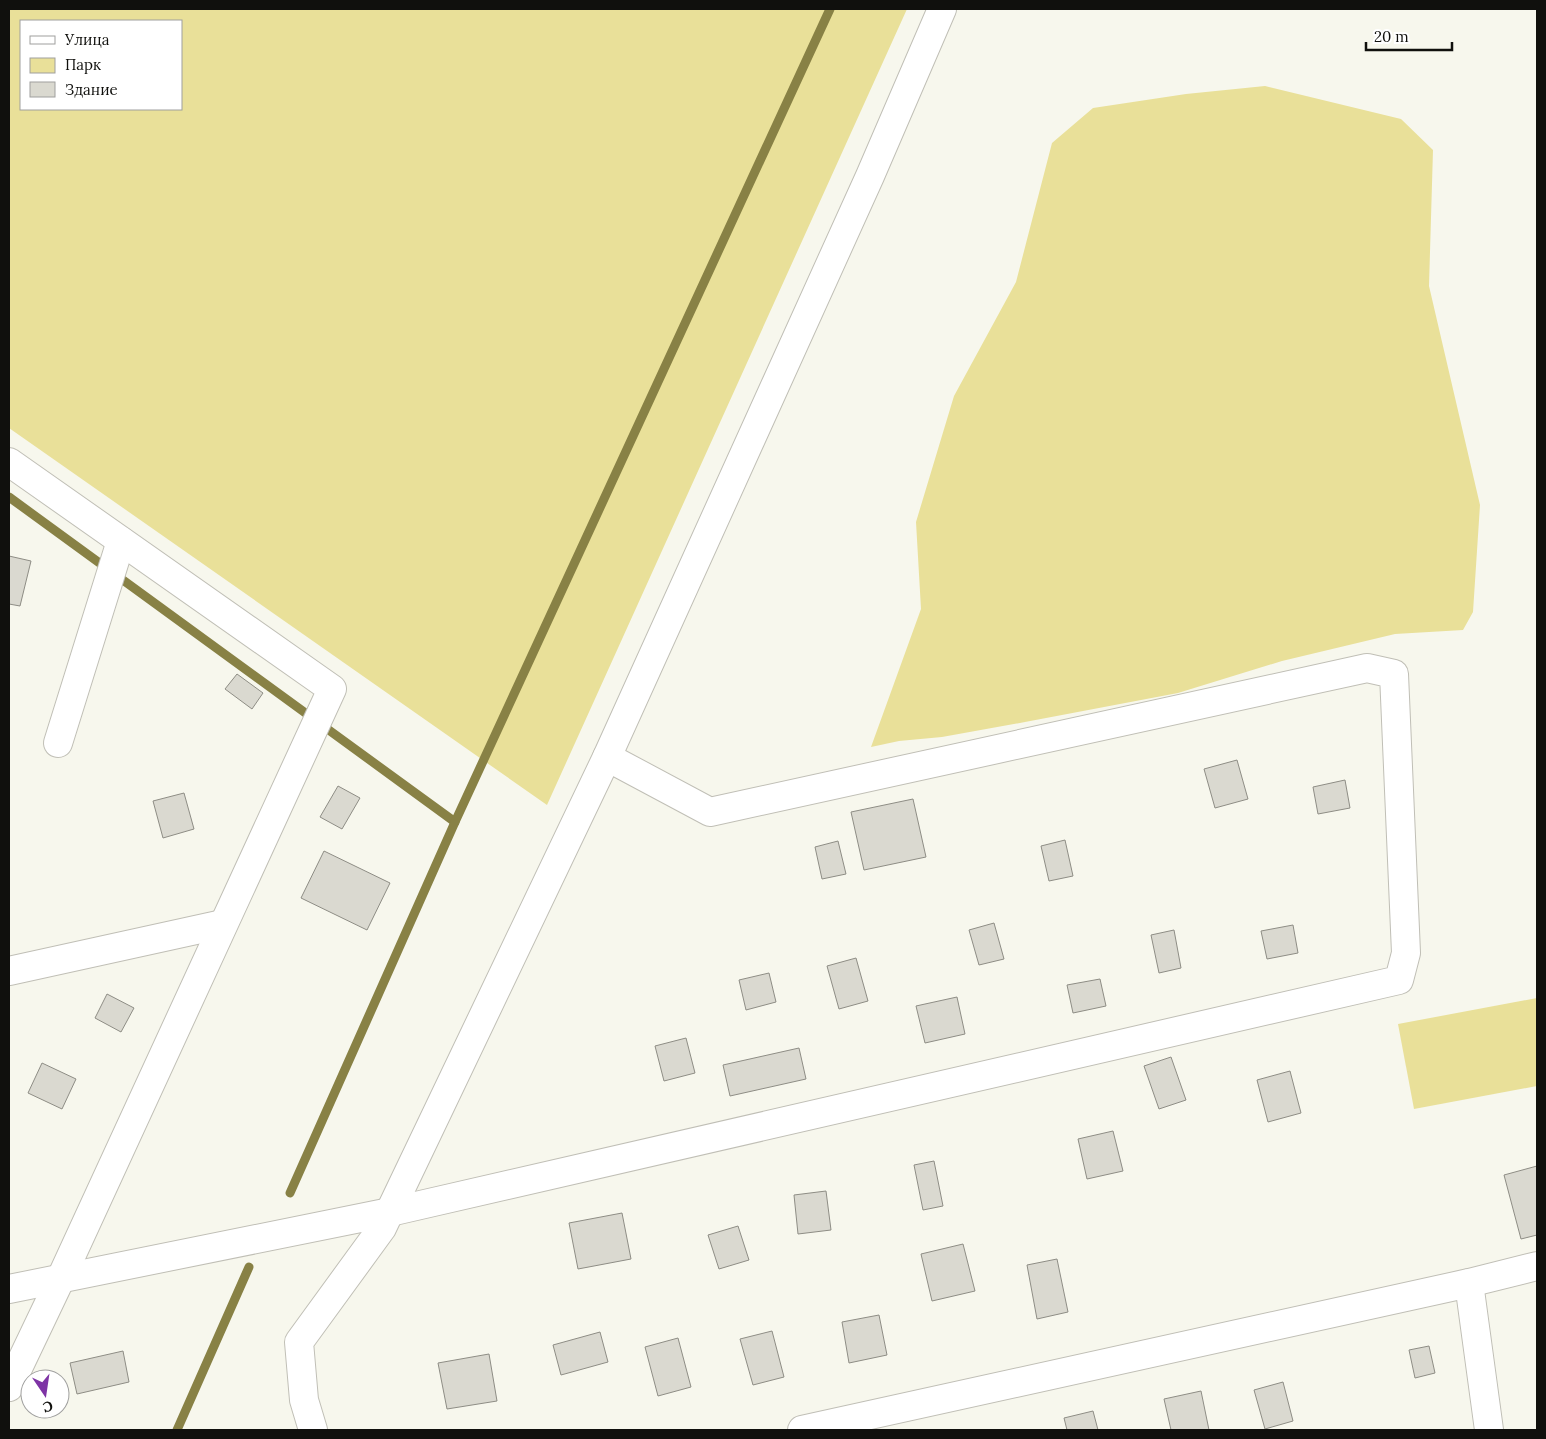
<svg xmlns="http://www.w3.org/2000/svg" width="1546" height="1439" viewBox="0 0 1546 1439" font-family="Lora,serif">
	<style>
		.green { fill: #e9e099; fill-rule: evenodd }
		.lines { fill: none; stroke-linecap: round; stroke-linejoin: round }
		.stream { stroke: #888145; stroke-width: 9 }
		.building { fill: #dad9d0; stroke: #8e8d85 }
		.minor-casing { stroke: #c0bfb6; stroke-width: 30 }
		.minor { stroke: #fff; stroke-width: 28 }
	</style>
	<rect width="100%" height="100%" fill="#f7f7ed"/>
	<g class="green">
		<path d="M9,9H907L547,805L9,428ZM21,21H181V109H21Z"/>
		<polygon points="1265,86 1401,119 1433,150 1429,286 1480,505 1473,612 1463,630 1395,634 1282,661 1178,693 1025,722 942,737 899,741 871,747 921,609 916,522 954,396 1016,282 1052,143 1093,108 1186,94"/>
		<polygon points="1537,998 1537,1086 1414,1109 1398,1024"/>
	</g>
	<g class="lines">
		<g class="stream">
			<polyline points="9,497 455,822"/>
			<polyline points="290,1193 455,822 830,9"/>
			<polyline points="177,1430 249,1267"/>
		</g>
	</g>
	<g class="building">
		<polygon points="9,556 31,561 20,606 9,604"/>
		<polygon points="237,674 263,693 252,709 225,689"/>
		<polygon points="1237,760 1248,799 1215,808 1204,769"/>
		<polygon points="1345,780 1350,808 1318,814 1313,787"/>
		<polygon points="338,786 360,798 342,829 320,817"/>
		<polygon points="184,793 194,829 163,838 153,801"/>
		<polygon points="913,799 926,857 864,870 851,812"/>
		<polygon points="1065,840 1073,876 1049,881 1041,846"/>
		<polygon points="838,841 846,874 822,879 815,847"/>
		<polygon points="324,851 390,883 367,930 301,898"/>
		<polygon points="994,923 1004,959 979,965 969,930"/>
		<polygon points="1293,925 1298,953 1267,959 1261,931"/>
		<polygon points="1174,930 1181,968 1159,973 1151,935"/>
		<polygon points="856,958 868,1001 839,1009 827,966"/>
		<polygon points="769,973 776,1002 746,1010 739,980"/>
		<polygon points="1100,979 1106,1006 1073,1013 1067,985"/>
		<polygon points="107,994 134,1008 121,1032 95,1018"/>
		<polygon points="957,997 965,1034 925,1043 916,1006"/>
		<polygon points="686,1038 695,1073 664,1081 655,1046"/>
		<polygon points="799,1048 806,1079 730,1096 723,1065"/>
		<polygon points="1171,1057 1186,1100 1159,1109 1144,1066"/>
		<polygon points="42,1063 76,1079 62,1109 28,1093"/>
		<polygon points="1290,1071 1301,1113 1268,1122 1257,1080"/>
		<polygon points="1113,1131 1123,1171 1087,1179 1078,1139"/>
		<polygon points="934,1161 943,1206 923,1210 914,1165"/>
		<polygon points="1537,1166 1537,1235 1521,1239 1504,1175"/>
		<polygon points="826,1191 831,1230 798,1234 794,1195"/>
		<polygon points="622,1213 631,1259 578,1269 569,1223"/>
		<polygon points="738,1226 749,1260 719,1269 708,1235"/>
		<polygon points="963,1244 975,1291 932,1301 921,1254"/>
		<polygon points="1057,1259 1068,1312 1037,1319 1027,1265"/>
		<polygon points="879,1315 887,1355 849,1363 842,1322"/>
		<polygon points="772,1331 784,1377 753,1385 740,1339"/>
		<polygon points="600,1332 608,1362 561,1375 553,1345"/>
		<polygon points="678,1338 691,1387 658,1396 645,1347"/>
		<polygon points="1429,1346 1435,1373 1415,1378 1409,1350"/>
		<polygon points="123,1351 129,1382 77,1394 70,1363"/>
		<polygon points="489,1354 497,1401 447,1409 438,1363"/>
		<polygon points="1283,1382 1293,1421 1265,1429 1254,1390"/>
		<polygon points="1201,1391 1209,1430 1171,1430 1164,1399"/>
		<polygon points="1093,1411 1098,1430 1067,1430 1064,1418"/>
	</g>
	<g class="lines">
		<g class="minor-casing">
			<g id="minor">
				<polyline points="9,462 332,689 61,1278 9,1387"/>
				<polyline points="58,743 121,541"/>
				<polyline points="9,971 223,924"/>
				<polyline points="1469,1283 1489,1430"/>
				<polyline points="9,1289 390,1212 1399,980 1406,953 1394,674 1367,668 710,812 607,757"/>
				<polyline points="313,1430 304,1400 299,1342 382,1228 607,757 870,176 942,9"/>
				<polyline points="802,1430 1469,1283 1537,1266"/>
			</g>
		</g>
		<use href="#minor" class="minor"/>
	</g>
	<rect width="1546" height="1439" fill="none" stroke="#10100d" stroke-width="20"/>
	<rect x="20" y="20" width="162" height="90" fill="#ffffff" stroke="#9f9f9e"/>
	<rect x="30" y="36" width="25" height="8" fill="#ffffff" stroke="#9f9f9e"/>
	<text x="65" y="45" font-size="15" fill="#10100d">Улица</text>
	<rect x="30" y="58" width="25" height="15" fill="#e9e099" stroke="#9f9f9e"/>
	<text x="65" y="70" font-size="15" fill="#10100d">Парк</text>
	<rect x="30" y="82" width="25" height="15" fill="#dad9d0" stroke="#9f9f9e"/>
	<text x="65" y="95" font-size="15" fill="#10100d">Здание</text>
	<g transform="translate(45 1394) rotate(167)"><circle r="24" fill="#ffffff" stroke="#9f9f9e"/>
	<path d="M0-4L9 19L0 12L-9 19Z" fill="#7e33a5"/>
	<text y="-8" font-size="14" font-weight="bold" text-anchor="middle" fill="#10100d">С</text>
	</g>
	<path d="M1366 42v8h86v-8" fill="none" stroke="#10100d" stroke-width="2.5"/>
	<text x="1374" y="42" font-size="15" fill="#10100d" stroke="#ffffff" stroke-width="4" paint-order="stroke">20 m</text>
</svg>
